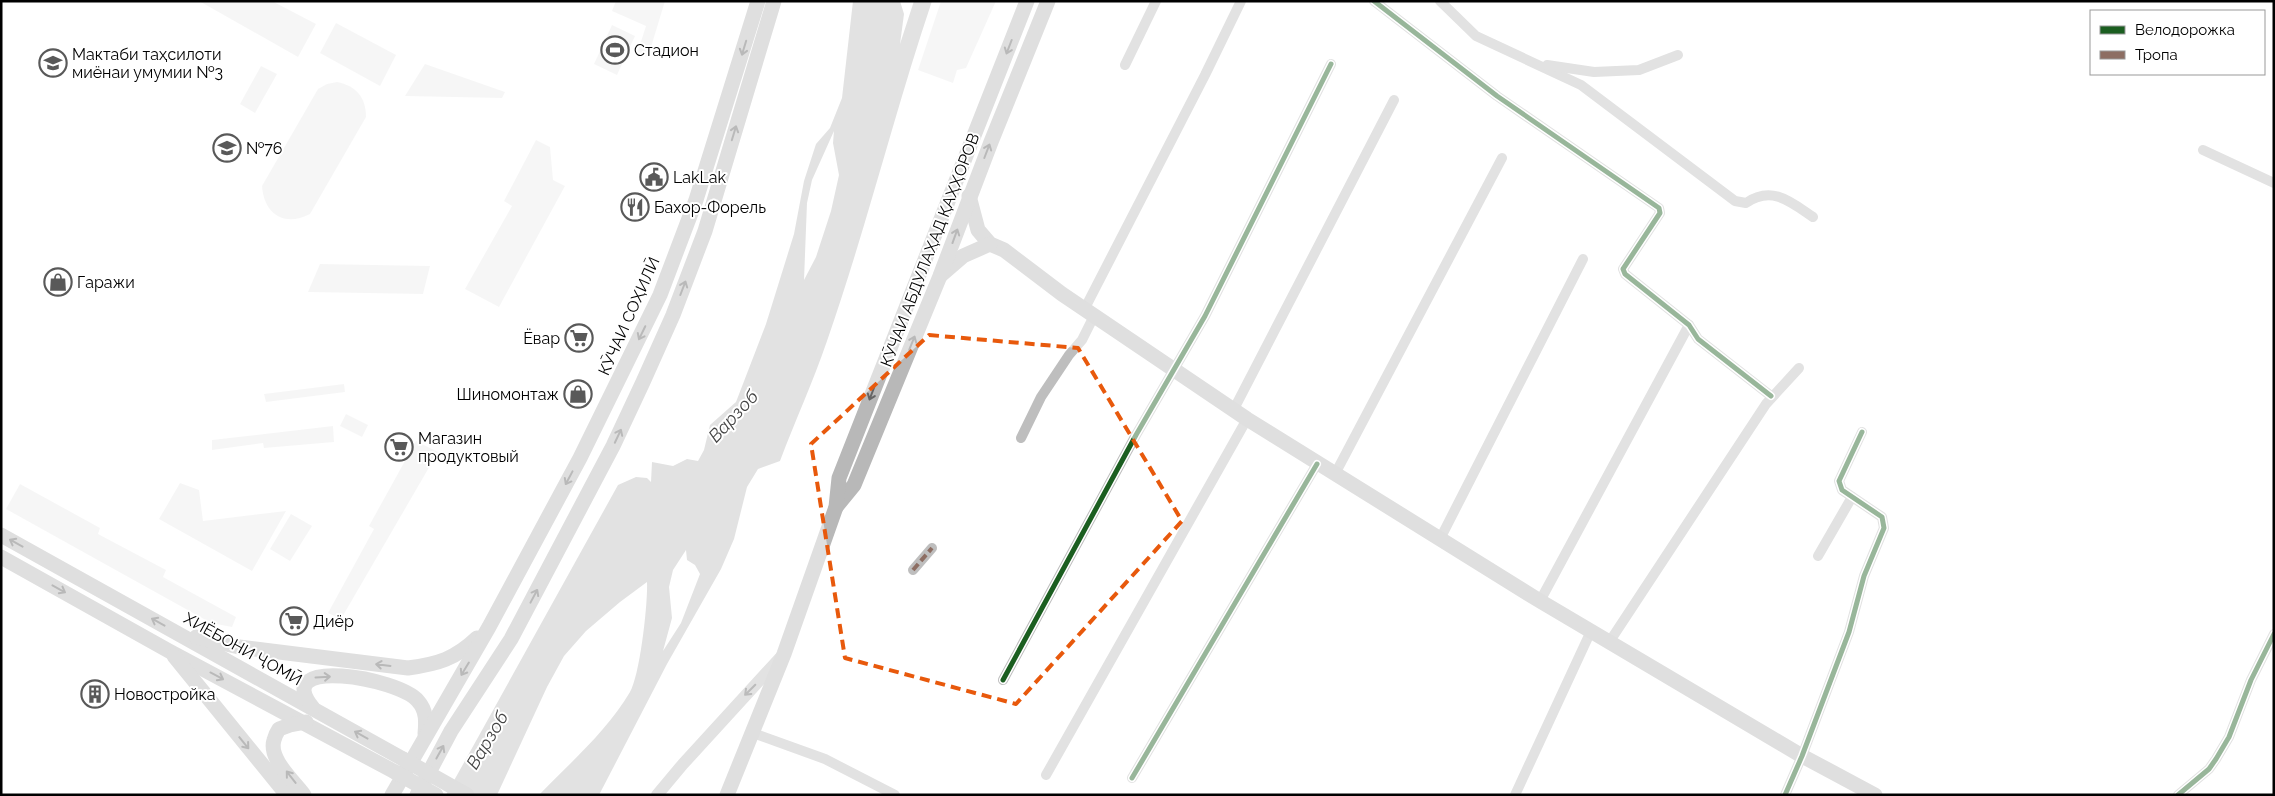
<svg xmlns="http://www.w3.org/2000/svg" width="2275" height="796" viewBox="0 0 2275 796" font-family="Raleway,sans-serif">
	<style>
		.green { fill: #ececec }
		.water { fill: #bfbfbf; fill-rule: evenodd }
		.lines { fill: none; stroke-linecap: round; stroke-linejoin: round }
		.minor { stroke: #bebebe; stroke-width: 10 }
		.tertiary { stroke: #bebebe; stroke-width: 12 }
		.secondary { stroke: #b8b8b8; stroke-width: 15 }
		.secondary-bridge { stroke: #b8b8b8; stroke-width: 15 }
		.quiet { stroke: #8d6e63; stroke-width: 4; stroke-dasharray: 8 4; stroke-linecap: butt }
		.cycleway-casing { stroke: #fff; stroke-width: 8 }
		.cycleway { stroke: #1b5e20; stroke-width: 5 }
		.oneway { stroke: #656565 }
		.oneway2 { stroke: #686868 }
		.marked { fill: none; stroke: #e8590c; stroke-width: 4; stroke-dasharray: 10 6; stroke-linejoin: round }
		.labels { text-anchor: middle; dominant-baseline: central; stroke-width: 4; stroke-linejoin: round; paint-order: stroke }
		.poi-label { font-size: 16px; fill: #000; stroke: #fff; text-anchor: start }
		.street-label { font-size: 16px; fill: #000; stroke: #fff }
		.water-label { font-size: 18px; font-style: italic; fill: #444; stroke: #fff }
	</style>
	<rect width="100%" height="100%" fill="#fff"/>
	<g class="green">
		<polygon points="199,1 272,1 316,24 298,57"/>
		<polygon points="616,1 665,1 648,57 637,54 646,26 612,11"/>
		<polygon points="941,1 996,1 966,68 957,70 953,83 918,70"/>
		<polygon points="336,23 396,55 380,86 320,53"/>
		<polygon points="612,25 635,36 617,75 594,64"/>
		<polygon points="425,64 505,92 502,98 405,96"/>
		<polygon points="261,66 277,74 255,113 240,104"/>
		<path d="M337,82C356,86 366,97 366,117L310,214C285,227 264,215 262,186L318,89L327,84Z"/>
		<polygon points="536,140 550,147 553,180 565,186 499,307 465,289 512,206 504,201"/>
		<polygon points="320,264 430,266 423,294 308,292"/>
		<polygon points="344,384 345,392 266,402 264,394"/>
		<polygon points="346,414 368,425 362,437 340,426"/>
		<polygon points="333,426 334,442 264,448 263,443 212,450 212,440"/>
		<polygon points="416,441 438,452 341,619 328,613 374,529 369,526"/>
		<polygon points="180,483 199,490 203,521 286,511 252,571 159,519"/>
		<polygon points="20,484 100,528 98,534 166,570 163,577 236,617 232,627 211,623 6,509"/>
		<polygon points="291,514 312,526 290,561 270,549"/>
	</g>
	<path class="water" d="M853,1H900L904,14L900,44L914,1H932C894,114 866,229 827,341C813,382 795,421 780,461L758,469L747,487L734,539L721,569L667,664L599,795H539C570,763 607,731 630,692C640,675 648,603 647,582L620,602L586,631L564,656L547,687L497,795H446L618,485L636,477L647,478L651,482L652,462L673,466L687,459L698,461L704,450L710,425L736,402L766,324L794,234L804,181L816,144L830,128L842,98ZM834,131L833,143L839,175L831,211L816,257L804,280L807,203L812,180ZM686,550L687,560L695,565L700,574L681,623L663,651L672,618L669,587L673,570Z"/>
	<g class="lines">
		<g class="minor">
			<polyline points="1374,1 1497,96 1659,208 1660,213 1623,269 1625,274 1689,325 1698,339 1771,396"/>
			<path d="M1440,1L1476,36L1581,85L1735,201L1746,203C1772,185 1791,202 1813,217"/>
			<polyline points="1125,65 1156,1"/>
			<polyline points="1547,65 1594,72 1639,70 1678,55"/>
			<polyline points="2203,150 2274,183"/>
			<polyline points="1084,310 1205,75 1241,1"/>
			<polyline points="1234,409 1394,100"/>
			<polyline points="1021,438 1041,397 1069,355 1082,340 1094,316"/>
			<polyline points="1335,474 1502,158"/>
			<polyline points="1440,539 1583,259"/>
			<polyline points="1818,556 1852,497"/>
			<polyline points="913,570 932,548"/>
			<polyline points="1540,601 1689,325"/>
			<polyline points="1610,641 1766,404 1799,368"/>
			<polyline points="1003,680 1136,435 1205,316 1331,64"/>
			<polyline points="753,733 825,759 895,795"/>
			<polyline points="1046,775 1247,419"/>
			<polyline points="1132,778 1317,464"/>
			<polyline points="1515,795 1591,631"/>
			<polyline points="1785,795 1802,756 1849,632 1864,576 1884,528 1882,517 1842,490 1839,481 1862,432"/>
			<polyline points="2178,795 2209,769 2216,759 2229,737 2251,680 2274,634"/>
		</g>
		<polyline class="tertiary" points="657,795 683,764 780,658"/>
		<g class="secondary">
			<polyline points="969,196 978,230 990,244 1004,250 1062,294 1247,419 1540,601 1802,756 1875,795"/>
			<polyline points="941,275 963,256 990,244"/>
			<polyline points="836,507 854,485 940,276 991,142 1048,1"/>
			<polyline points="1,535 403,759"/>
			<polyline points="1,557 169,651 395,772"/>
			<path d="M196,637L239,647L408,668C438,664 455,659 477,638"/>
			<polyline points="174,656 287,795"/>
			<path d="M313,708C269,655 399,678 418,701C427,711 426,722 425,734"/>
			<path d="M304,795C294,781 268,759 274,740C275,736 277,732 279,729L290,725L306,722"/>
			<polyline points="392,795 489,627 580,458 660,295 696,200 758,1"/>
			<polyline points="417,795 451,731 511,639 613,446 643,382 673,315 705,231 774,1"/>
			<polyline points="727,795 784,654 836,507 839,478 1027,1"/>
		</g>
		<g class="secondary-bridge">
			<polyline points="403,759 467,795"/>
			<polyline points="395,772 436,795"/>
		</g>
		<polyline class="quiet" points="913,570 932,548"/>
		<g class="cycleway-casing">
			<g id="cycleway">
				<polyline points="1374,1 1497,96 1659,208 1660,213 1623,269 1625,274 1689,325 1698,339 1771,396"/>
				<polyline points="1003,680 1136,435 1205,316 1331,64"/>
				<polyline points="1132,778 1317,464"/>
				<polyline points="1785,795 1802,756 1849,632 1864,576 1884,528 1882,517 1842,490 1839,481 1862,432"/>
				<polyline points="2178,795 2209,769 2216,759 2229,737 2251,680 2274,634"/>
			</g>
		</g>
		<use href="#cycleway" class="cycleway"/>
	</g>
	<defs><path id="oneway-shaft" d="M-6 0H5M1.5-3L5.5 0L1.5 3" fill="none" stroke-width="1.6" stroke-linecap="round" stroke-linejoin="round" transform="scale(1.25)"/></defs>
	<g class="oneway">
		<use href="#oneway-shaft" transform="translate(1009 47) rotate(111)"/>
		<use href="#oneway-shaft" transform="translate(744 48) rotate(107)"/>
		<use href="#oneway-shaft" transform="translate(734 133) rotate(-73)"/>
		<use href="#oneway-shaft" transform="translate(987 151) rotate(-69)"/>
		<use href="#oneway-shaft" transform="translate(955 236) rotate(-70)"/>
		<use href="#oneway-shaft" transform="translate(683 288) rotate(-69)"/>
		<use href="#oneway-shaft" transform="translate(642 333) rotate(116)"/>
		<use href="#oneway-shaft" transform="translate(912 343) rotate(-68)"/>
		<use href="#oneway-shaft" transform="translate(872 393) rotate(111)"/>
		<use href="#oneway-shaft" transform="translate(618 436) rotate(-65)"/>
		<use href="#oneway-shaft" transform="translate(569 478) rotate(118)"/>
		<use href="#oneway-shaft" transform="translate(16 543) rotate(-151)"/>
		<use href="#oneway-shaft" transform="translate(59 589) rotate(29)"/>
		<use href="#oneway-shaft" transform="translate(534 596) rotate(-62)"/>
		<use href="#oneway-shaft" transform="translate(158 622) rotate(-151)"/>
		<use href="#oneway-shaft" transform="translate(383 665) rotate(-173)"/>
		<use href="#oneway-shaft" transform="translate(465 669) rotate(121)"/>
		<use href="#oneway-shaft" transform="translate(217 676) rotate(28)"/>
		<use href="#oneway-shaft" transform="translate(323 677) rotate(-3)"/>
		<use href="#oneway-shaft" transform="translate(361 735) rotate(-151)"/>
		<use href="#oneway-shaft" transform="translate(244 743) rotate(51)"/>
		<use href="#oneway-shaft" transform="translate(440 752) rotate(-61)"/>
		<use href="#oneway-shaft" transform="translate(291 777) rotate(-128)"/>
	</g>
	<use class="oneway2" href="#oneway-shaft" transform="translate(750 690) rotate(135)"/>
	<path d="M0 0H2275V796H0ZM929,335L1078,348L1182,521L1016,704L845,658L811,444Z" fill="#fff" fill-opacity=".55" fill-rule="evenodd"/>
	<path class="marked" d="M929,335L1078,348L1182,521L1016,704L845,658L811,444Z"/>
	<defs>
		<g id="stadium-ring" transform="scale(1.4375)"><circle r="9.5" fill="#fff" stroke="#595959" stroke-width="1.5"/><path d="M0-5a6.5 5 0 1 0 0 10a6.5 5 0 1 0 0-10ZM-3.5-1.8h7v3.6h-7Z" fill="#595959"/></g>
		<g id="school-ring" transform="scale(1.4375)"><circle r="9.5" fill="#fff" stroke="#595959" stroke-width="1.5"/><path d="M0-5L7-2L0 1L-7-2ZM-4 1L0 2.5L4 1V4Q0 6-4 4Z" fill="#595959"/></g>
		<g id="civic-ring" transform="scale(1.4375)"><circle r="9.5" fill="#fff" stroke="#595959" stroke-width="1.5"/><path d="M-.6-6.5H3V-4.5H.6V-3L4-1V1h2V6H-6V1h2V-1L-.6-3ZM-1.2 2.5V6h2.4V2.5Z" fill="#595959"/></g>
		<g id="restaurant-ring" transform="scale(1.4375)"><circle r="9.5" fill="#fff" stroke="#595959" stroke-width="1.5"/><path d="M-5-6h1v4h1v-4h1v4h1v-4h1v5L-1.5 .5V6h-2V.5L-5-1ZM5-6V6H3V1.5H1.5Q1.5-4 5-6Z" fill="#595959"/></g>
		<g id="shop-ring" transform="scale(1.4375)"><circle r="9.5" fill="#fff" stroke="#595959" stroke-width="1.5"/><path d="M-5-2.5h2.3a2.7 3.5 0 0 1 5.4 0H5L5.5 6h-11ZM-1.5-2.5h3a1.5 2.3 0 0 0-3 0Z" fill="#595959"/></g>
		<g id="supermarket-ring" transform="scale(1.4375)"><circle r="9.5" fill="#fff" stroke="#595959" stroke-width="1.5"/><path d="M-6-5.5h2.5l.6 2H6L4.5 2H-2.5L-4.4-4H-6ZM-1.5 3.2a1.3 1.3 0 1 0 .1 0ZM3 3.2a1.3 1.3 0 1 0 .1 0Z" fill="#595959"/></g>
		<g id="building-ring" transform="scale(1.4375)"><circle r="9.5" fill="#fff" stroke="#595959" stroke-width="1.5"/><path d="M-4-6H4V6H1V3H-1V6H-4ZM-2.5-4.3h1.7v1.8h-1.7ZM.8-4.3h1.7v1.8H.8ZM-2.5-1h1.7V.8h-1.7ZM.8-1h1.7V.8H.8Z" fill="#595959"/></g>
	</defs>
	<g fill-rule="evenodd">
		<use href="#stadium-ring" x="615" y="50"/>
		<use href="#school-ring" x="53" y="63"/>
		<use href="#school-ring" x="227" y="148"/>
		<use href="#civic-ring" x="654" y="177"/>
		<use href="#restaurant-ring" x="635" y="207"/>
		<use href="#shop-ring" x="58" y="282"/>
		<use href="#supermarket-ring" x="579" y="338"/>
		<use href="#shop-ring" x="578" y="394"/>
		<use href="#supermarket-ring" x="399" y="447"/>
		<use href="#supermarket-ring" x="294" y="621"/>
		<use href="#building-ring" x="95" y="694"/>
	</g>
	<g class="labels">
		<g class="poi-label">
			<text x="634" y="50">Стадион</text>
			<text x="72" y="54">Мактаби таҳсилоти<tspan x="72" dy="18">миёнаи умумии №3</tspan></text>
			<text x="246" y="148">№76</text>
			<text x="673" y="177">LakLak</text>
			<text x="654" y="207">Бахор-Форель</text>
			<text x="77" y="282">Гаражи</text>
			<text x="560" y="338" text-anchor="end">Ёвар</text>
			<text x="559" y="394" text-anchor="end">Шиномонтаж</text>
			<text x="418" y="438">Магазин<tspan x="418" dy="18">продуктовый</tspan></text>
			<text x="313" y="621">Диёр</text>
			<text x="114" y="694">Новостройка</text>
		</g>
		<g class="street-label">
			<text transform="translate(930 250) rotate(-69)">КӮЧАИ АБДУЛАҲАД ҚАҲҲОРОВ</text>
			<text transform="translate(629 316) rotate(-66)">КӮЧАИ СОҲИЛӢ</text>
			<text transform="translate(243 649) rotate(29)">ХИЁБОНИ ҶОМӢ</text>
		</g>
		<g class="water-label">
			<text transform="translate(733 416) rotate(-47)">Варзоб</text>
			<text transform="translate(487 740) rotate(-59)">Варзоб</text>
		</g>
	</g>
	<rect width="2275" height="796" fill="none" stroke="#000000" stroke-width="5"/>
	<rect x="2090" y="10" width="175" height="65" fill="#ffffff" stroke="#999999"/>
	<rect x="2100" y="26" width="25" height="8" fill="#1b5e20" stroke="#999999"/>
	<text x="2135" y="35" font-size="15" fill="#000000">Велодорожка</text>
	<rect x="2100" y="51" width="25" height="8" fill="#8d6e63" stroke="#999999"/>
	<text x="2135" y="60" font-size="15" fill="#000000">Тропа</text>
</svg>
